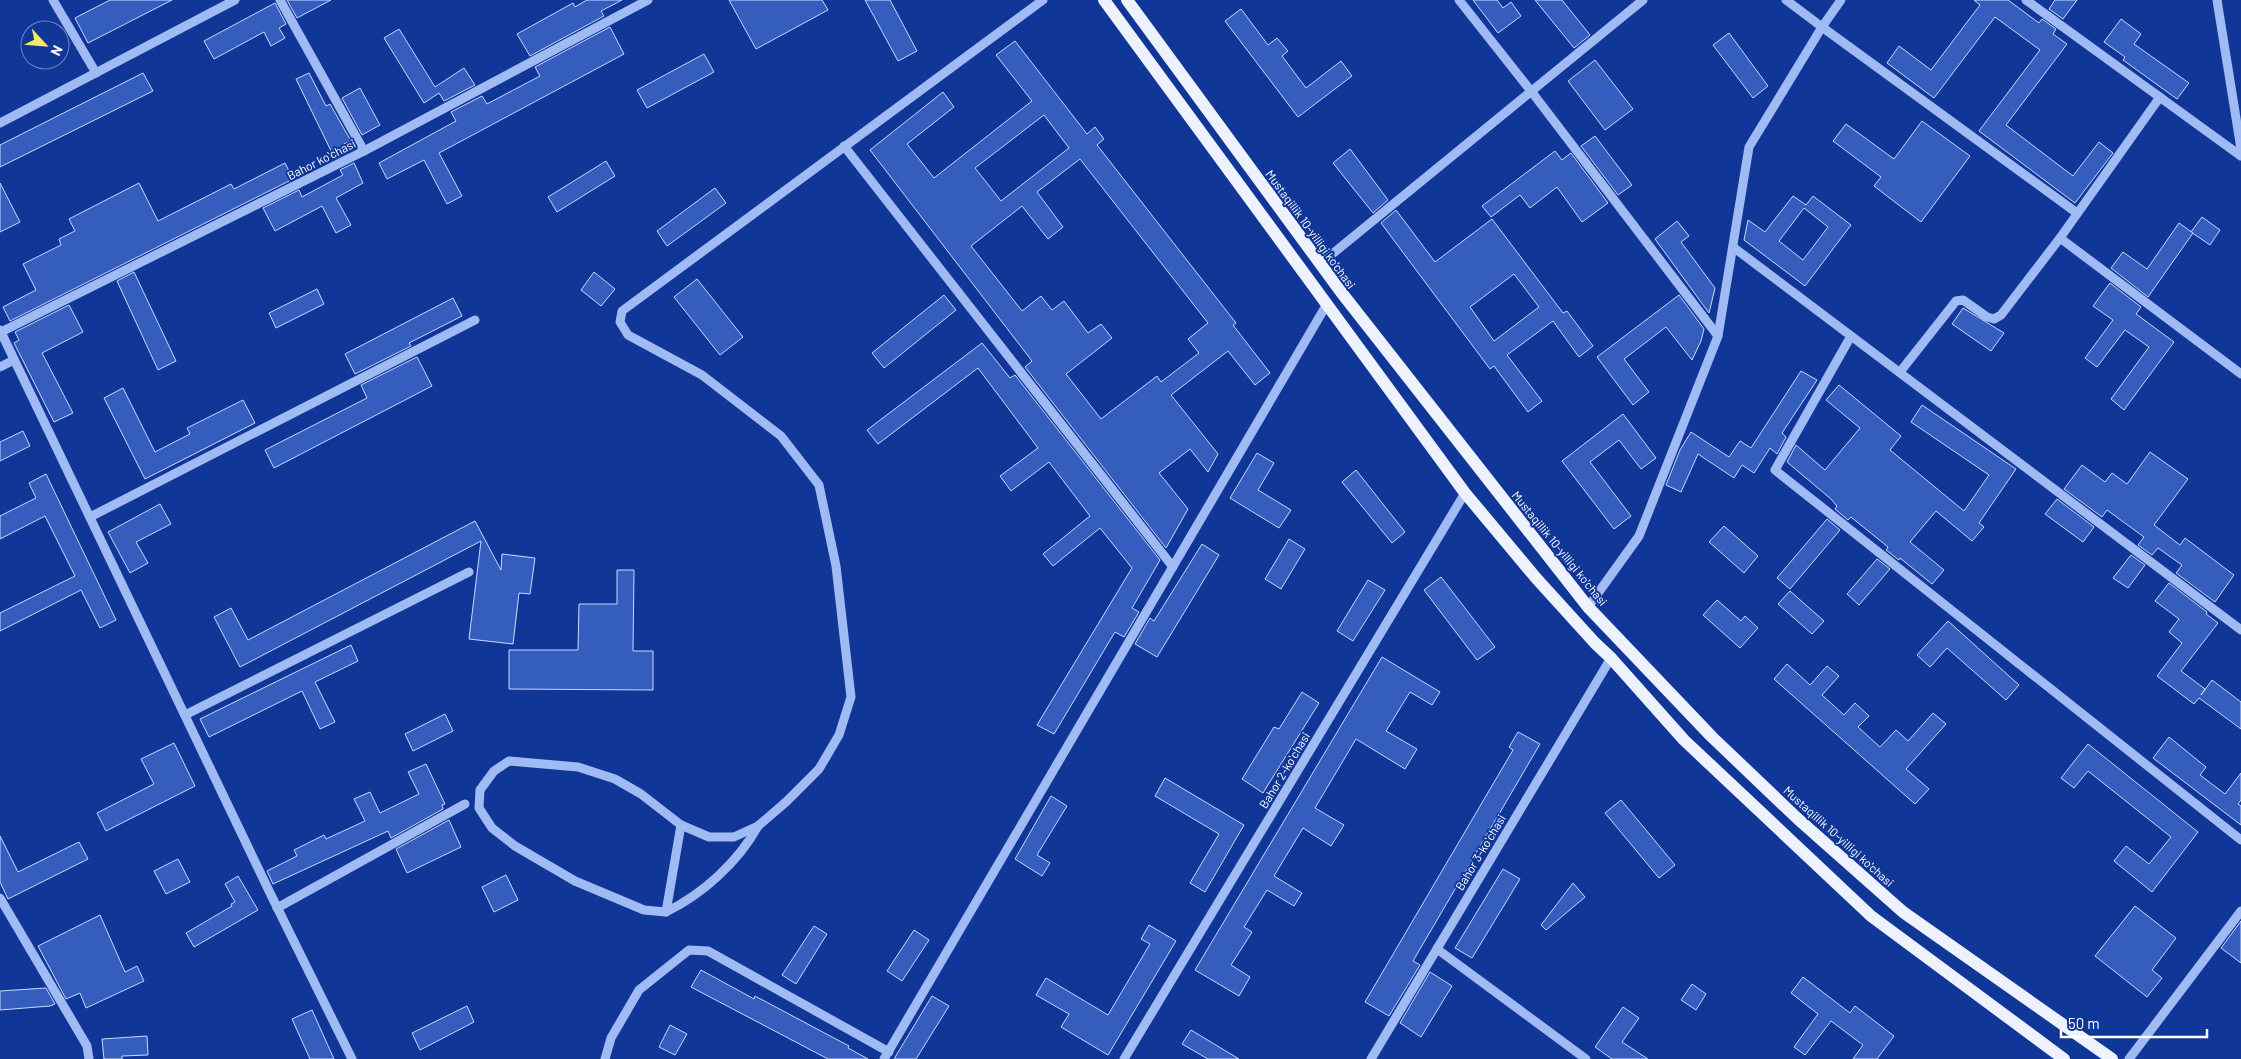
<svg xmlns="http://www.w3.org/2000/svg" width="2241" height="1059" viewBox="0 0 2241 1059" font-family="Barlow,sans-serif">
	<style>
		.building { fill: #345dbe; stroke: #c9d9fe; fill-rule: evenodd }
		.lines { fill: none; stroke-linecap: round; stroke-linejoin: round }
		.minor { stroke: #a0baf4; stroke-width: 9 }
		.major { stroke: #eef2ff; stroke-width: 12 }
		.labels { text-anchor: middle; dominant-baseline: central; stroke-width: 4; stroke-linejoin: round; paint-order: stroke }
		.street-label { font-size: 12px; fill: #fff; stroke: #103798 }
	</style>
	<rect width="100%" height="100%" fill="#103798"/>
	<g class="building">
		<polygon points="110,0 172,0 88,43 75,18"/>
		<polygon points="287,0 331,0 297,18"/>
		<polygon points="587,0 622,0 601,11 604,16 530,56 517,34 573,3 575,7"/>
		<polygon points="729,0 822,0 828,10 756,49"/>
		<polygon points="865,0 890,0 917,51 898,61"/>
		<polygon points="1473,0 1497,0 1503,8 1511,2 1521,16 1498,33"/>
		<polygon points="1535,0 1562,0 1590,35 1574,48"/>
		<polygon points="1974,0 2008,0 2039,23 2042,19 2056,29 2053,34 2067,44 2006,125 2073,176 2099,142 2113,153 2075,203 1979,131 2040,50 1995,17 1934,98 1887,63 1899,46 1931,70 1980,5"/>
		<polygon points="2055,0 2077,0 2063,19 2049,9"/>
		<polygon points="275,3 286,24 279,28 285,38 271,46 264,32 214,59 204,41"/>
		<polygon points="1241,9 1268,45 1277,38 1288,51 1282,56 1306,88 1341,61 1352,76 1298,117 1225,21"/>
		<polygon points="2121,19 2141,34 2134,44 2189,83 2177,99 2123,60 2125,57 2104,42"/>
		<polygon points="610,27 624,54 439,153 462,196 447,204 424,160 387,179 379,163 456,121 451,112 482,96 487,104 540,76 535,67"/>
		<polygon points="399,29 435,87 464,68 475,85 444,101 439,93 424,103 384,38"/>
		<polygon points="1729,33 1768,86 1753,98 1713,45"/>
		<path d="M1015,41L1087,134L1095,127L1104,139L1097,145L1236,323L1233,325L1270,373L1255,385L1228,351L1171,395L1218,454L1208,472L1190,449L1159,473L1188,509L1166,548L1025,367L1032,361L870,150L943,92L954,107L907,144L934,178L1032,101L996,55ZM1044,115L1069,148L1001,201L975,168ZM1080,159L1208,323L1188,339L1199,353L1161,382L1157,376L1101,419L1066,374L1112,338L1101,324L1088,333L1064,301L1052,310L1041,296L1022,311L971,246L1022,206L1048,239L1063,227L1037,192Z"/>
		<polygon points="704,54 714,72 647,108 637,90"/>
		<polygon points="1595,60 1633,109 1605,130 1568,81"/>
		<polygon points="143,73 153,91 0,167 0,145"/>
		<polygon points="309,73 326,106 330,104 351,141 344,144 348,152 335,159 296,79"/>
		<polygon points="360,88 380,125 362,135 342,98"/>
		<polygon points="1922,121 1970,156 1921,222 1874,186 1881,177 1833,141 1846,124 1894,159"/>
		<polygon points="1595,136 1632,185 1618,195 1581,146"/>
		<polygon points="1350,149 1388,200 1373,213 1333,163"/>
		<polygon points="1555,151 1562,160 1571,153 1608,203 1582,222 1557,187 1530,208 1520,195 1491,217 1482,206"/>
		<polygon points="606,161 615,176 557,212 548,197"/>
		<polygon points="285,163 293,179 10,321 3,307 36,290 23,264 61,245 59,239 75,231 69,219 139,183 158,221 231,184 234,189"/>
		<polygon points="354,163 363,183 336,198 351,225 336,233 322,206 275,231 263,208 299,190 302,197 343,175 340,170"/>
		<polygon points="0,183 20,222 0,232"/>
		<polygon points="715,188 726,203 667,246 657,231"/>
		<path d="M1793,196L1806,205L1813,196L1851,225L1805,286L1744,240L1748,220L1765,232ZM1804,208L1828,227L1803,260L1779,241Z"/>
		<path d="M1396,210L1435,262L1492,219L1563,313L1567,311L1593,346L1579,357L1553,321L1507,355L1542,401L1528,412L1494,366L1490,369L1381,223ZM1514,274L1539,307L1494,341L1470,307Z"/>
		<polygon points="2202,217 2220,230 2210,245 2191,232"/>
		<polygon points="1677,221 1689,236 1681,242 1715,288 1709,313 1655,239"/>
		<polygon points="2179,223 2193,233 2148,297 2111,268 2123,252 2147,269"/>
		<polygon points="134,272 176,361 158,370 117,281"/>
		<polygon points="594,272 615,289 601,306 581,290"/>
		<polygon points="697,279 743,337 720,355 674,297"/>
		<polygon points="2110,283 2141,307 2136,314 2174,342 2124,410 2111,399 2149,347 2125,330 2097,367 2085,358 2113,320 2093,306"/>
		<polygon points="317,289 324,304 276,328 269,313"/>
		<polygon points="944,295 956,310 884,368 872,353"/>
		<polygon points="1679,295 1704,329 1701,341 1692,360 1666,327 1624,359 1649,392 1633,405 1597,357"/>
		<polygon points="453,298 462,316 409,343 411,346 355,374 345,354"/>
		<polygon points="69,305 83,332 42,353 73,413 54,422 14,343 19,340 15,332"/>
		<polygon points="1963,308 2004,333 1991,351 1952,324"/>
		<polygon points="982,343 1010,378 1015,375 1160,560 1132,608 1139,612 1124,637 1115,632 1054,734 1037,725 1132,568 1100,528 1053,566 1043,554 1090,516 1049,462 1011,491 1000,476 1038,448 978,368 878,444 867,430"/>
		<polygon points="417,357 432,386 274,468 265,450 367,398 361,385"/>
		<polygon points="1801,371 1817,380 1782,433 1786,437 1777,454 1770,448 1754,473 1742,465 1734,478 1698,454 1681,492 1666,485 1680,450 1691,432 1729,457 1740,441 1751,448"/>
		<polygon points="1839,385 1901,436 1890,450 1964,511 1989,475 1911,422 1922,405 2016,469 1979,523 1984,527 1972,541 1936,511 1910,542 1944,570 1932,584 1900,558 1899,560 1886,550 1888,547 1851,517 1848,520 1835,509 1837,506 1831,499 1787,462 1796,445 1825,470 1860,428 1826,400"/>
		<polygon points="123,388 155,452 190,434 187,428 243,400 255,423 145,479 104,398"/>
		<polygon points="1623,414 1656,458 1641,469 1619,440 1590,462 1631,516 1614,529 1562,461"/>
		<polygon points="23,431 30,446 0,461 0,442"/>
		<polygon points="2150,452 2188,479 2154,525 2180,545 2185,538 2234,575 2215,602 2176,573 2182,565 2158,548 2152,555 2138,545 2144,537 2107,510 2102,517 2064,489 2082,465 2105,482 2112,473 2127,484"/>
		<polygon points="1257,453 1274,463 1258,490 1291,510 1279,528 1230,498"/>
		<polygon points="1356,470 1405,532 1392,543 1342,482"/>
		<polygon points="46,474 116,620 100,628 81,590 0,631 0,613 75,576 45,516 0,539 0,516 36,498 29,483"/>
		<polygon points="2057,499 2094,527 2083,542 2045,514"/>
		<polygon points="160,504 171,524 136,542 148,563 130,573 108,532"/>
		<polygon points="1827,519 1840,530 1790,589 1777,578"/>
		<polygon points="475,521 501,570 502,554 535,558 530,594 519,593 513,644 469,639 481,541 240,667 214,617 231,608 248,640"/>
		<polygon points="1724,526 1758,556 1744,573 1709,542"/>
		<polygon points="1289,539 1305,549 1281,589 1265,579"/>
		<polygon points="1202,544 1219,555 1157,657 1135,644 1150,618 1154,621"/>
		<polygon points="2131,555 2145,565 2128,588 2113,578"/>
		<polygon points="1877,559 1890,569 1859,605 1847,594"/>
		<polygon points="617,570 634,570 633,651 653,651 653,690 509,689 509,650 578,650 579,604 617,604"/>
		<polygon points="1441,577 1495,647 1477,660 1424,590"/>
		<polygon points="1368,580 1385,590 1353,641 1337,631"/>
		<polygon points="2169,583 2207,612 2206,614 2218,623 2181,671 2205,689 2201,695 2212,680 2241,702 2241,729 2199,698 2194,704 2157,676 2182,643 2169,632 2179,619 2155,601"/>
		<polygon points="1790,591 1824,621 1812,634 1778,604"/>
		<polygon points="1717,600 1741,621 1745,616 1758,628 1740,648 1703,615"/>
		<polygon points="1948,621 2019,685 2006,700 1947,648 1930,667 1917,655"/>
		<polygon points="351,645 358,661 315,682 335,722 320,729 302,691 209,737 200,719"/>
		<polygon points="1382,657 1440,692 1432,705 1410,692 1386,731 1417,749 1405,769 1356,739 1315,808 1344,825 1331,846 1303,828 1274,876 1302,893 1294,906 1267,890 1244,927 1252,932 1231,965 1250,977 1239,996 1195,970"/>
		<polygon points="1787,664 1810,685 1827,666 1839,676 1822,695 1844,715 1855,703 1869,716 1858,727 1880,747 1896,730 1908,741 1933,713 1946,724 1906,769 1929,789 1915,804 1774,679"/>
		<polygon points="1302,692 1319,703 1263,793 1242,779 1274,727 1279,729"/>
		<polygon points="445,714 453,731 413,751 405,734"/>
		<polygon points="1518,732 1540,744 1413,961 1420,965 1389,1016 1365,1002 1513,750 1509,747"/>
		<polygon points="2169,737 2206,767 2200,775 2225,794 2241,773 2241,800 2238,804 2241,806 2241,825 2153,758"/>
		<polygon points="174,743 195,786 106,831 97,813 154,784 141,759"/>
		<polygon points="2088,744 2198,832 2152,892 2114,861 2126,846 2149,864 2171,837 2088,771 2074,788 2061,778"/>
		<polygon points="426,764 445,804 442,805 443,809 391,838 388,831 273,884 267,871 297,856 294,850 324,835 326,839 365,821 354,799 370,792 380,813 419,794 408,772"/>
		<polygon points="1165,778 1244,825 1205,892 1190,883 1219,834 1155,796"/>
		<polygon points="1051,796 1067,806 1037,855 1050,863 1042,876 1015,859"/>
		<polygon points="1621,800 1675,865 1659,878 1605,813"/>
		<polygon points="449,820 461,847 407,873 396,849"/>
		<polygon points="0,836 18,872 79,842 88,859 8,899 0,882"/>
		<polygon points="178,859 190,882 166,894 154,871"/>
		<polygon points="1503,869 1520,879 1472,958 1455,948"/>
		<polygon points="506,875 518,900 494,912 482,887"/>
		<polygon points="238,876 258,910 194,947 186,933 232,906 231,904 235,902 225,884"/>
		<polygon points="1573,883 1585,897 1546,930 1541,925"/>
		<polygon points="2135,906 2176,938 2152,970 2162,978 2147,997 2095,956"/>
		<polygon points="100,915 125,972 137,966 144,981 86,1008 80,993 66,999 38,946"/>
		<polygon points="2241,921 2241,963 2221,948"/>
		<polygon points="1149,925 1176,941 1108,1055 1061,1027 1069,1014 1036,995 1046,978 1108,1015 1150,944 1141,939"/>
		<polygon points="814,926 827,934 796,984 782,975"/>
		<polygon points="914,930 929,940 902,981 887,971"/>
		<polygon points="701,970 754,999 755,996 849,1046 848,1048 868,1059 828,1059 691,987"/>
		<polygon points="1430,972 1452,986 1421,1037 1400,1023"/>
		<polygon points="1803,977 1850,1013 1855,1006 1894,1036 1877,1059 1853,1059 1863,1045 1831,1021 1805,1055 1794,1047 1818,1014 1791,993"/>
		<polygon points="1692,984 1706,994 1696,1010 1681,1000"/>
		<polygon points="46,988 55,1004 50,1006 0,1010 0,991"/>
		<polygon points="932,996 949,1006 916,1059 894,1059"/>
		<polygon points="467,1006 474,1022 420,1050 412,1033"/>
		<polygon points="1623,1007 1639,1018 1622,1042 1648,1059 1612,1059 1595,1047"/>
		<polygon points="312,1010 334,1059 310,1059 292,1019"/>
		<polygon points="670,1025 687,1034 675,1055 659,1047"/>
		<polygon points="1191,1030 1239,1059 1208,1059 1182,1044"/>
		<polygon points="147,1036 148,1055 122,1056 122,1059 104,1059 102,1039"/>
	</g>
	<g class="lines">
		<g class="minor">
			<polyline points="53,0 96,73"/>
			<polyline points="280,0 364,151"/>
			<polyline points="1459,0 1531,91 1718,336"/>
			<polyline points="1786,0 1822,27 1841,0"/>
			<polyline points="2026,0 2241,156"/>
			<polyline points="2217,0 2241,149"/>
			<polyline points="2160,97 2060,238 2241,374"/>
			<polyline points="0,123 235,0"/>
			<polyline points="844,146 1173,567"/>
			<polyline points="1733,247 2241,630"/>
			<polyline points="1320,264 1643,0"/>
			<polyline points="0,330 271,895 352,1059"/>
			<polyline points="1,332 364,151 648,0"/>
			<polyline points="1851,336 1775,470 2241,840"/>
			<polyline points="0,367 14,360"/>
			<polyline points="1900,372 1956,301 1963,300 1987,317 1994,319 2001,315 2060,238"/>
			<polyline points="90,517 475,320"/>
			<polyline points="1588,607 1639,536 1718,336 1749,147 1822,27 2077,213"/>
			<polyline points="185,715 469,572"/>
			<path d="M681,825L666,912C703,894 738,862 758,826"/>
			<polyline points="0,898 87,1046 89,1059"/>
			<polyline points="277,908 465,804"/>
			<polyline points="666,912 644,910 575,881 515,846 492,828 479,808 480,790 494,771 509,761 578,767 615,779 641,794 681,825 709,837 734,837 758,826 786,802 819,769 839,735 851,697 836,566 819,485 781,436 702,375 628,335 620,322 622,311 1043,0"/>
			<polyline points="1437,949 1586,1059"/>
			<polyline points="605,1059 611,1038 639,990 689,950 708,951 889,1052"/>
			<polyline points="884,1059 1327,304"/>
			<polyline points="1124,1059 1465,493"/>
			<polyline points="1371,1059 1611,658"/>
			<polyline points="2129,1059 2241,911"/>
		</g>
		<g class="major">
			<polyline points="1104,0 1465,493 1536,578 1595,643 1611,658 1684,740 1871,916 2064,1059"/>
			<polyline points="1127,0 1341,292 1588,607 1712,737 1798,819 1903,912 2112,1059"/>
		</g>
	</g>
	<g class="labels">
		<g class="street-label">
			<text transform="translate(321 159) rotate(-27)">Bahor koʻchasi</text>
			<text transform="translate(1311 229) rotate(54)">Mustaqillik 10-yilligi ko'chasi</text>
			<text transform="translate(1560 548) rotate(51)">Mustaqillik 10-yilligi ko'chasi</text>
			<text transform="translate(1284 770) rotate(-59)">Bahor 2-koʻchasi</text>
			<text transform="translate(1839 836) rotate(42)">Mustaqillik 10-yilligi ko'chasi</text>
			<text transform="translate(1480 852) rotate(-59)">Bahor 3-koʻchasi</text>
		</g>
	</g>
	<g transform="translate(45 45) rotate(116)"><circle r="24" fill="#103798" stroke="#7087c1"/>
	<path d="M0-4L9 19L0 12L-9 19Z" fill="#ffe964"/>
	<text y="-8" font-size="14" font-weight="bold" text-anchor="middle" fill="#ffffff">N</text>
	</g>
	<path d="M2061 1029v8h146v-8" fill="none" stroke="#ffffff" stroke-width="2.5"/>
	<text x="2068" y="1029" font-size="15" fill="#ffffff" stroke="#103798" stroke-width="4" paint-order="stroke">50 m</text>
</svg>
